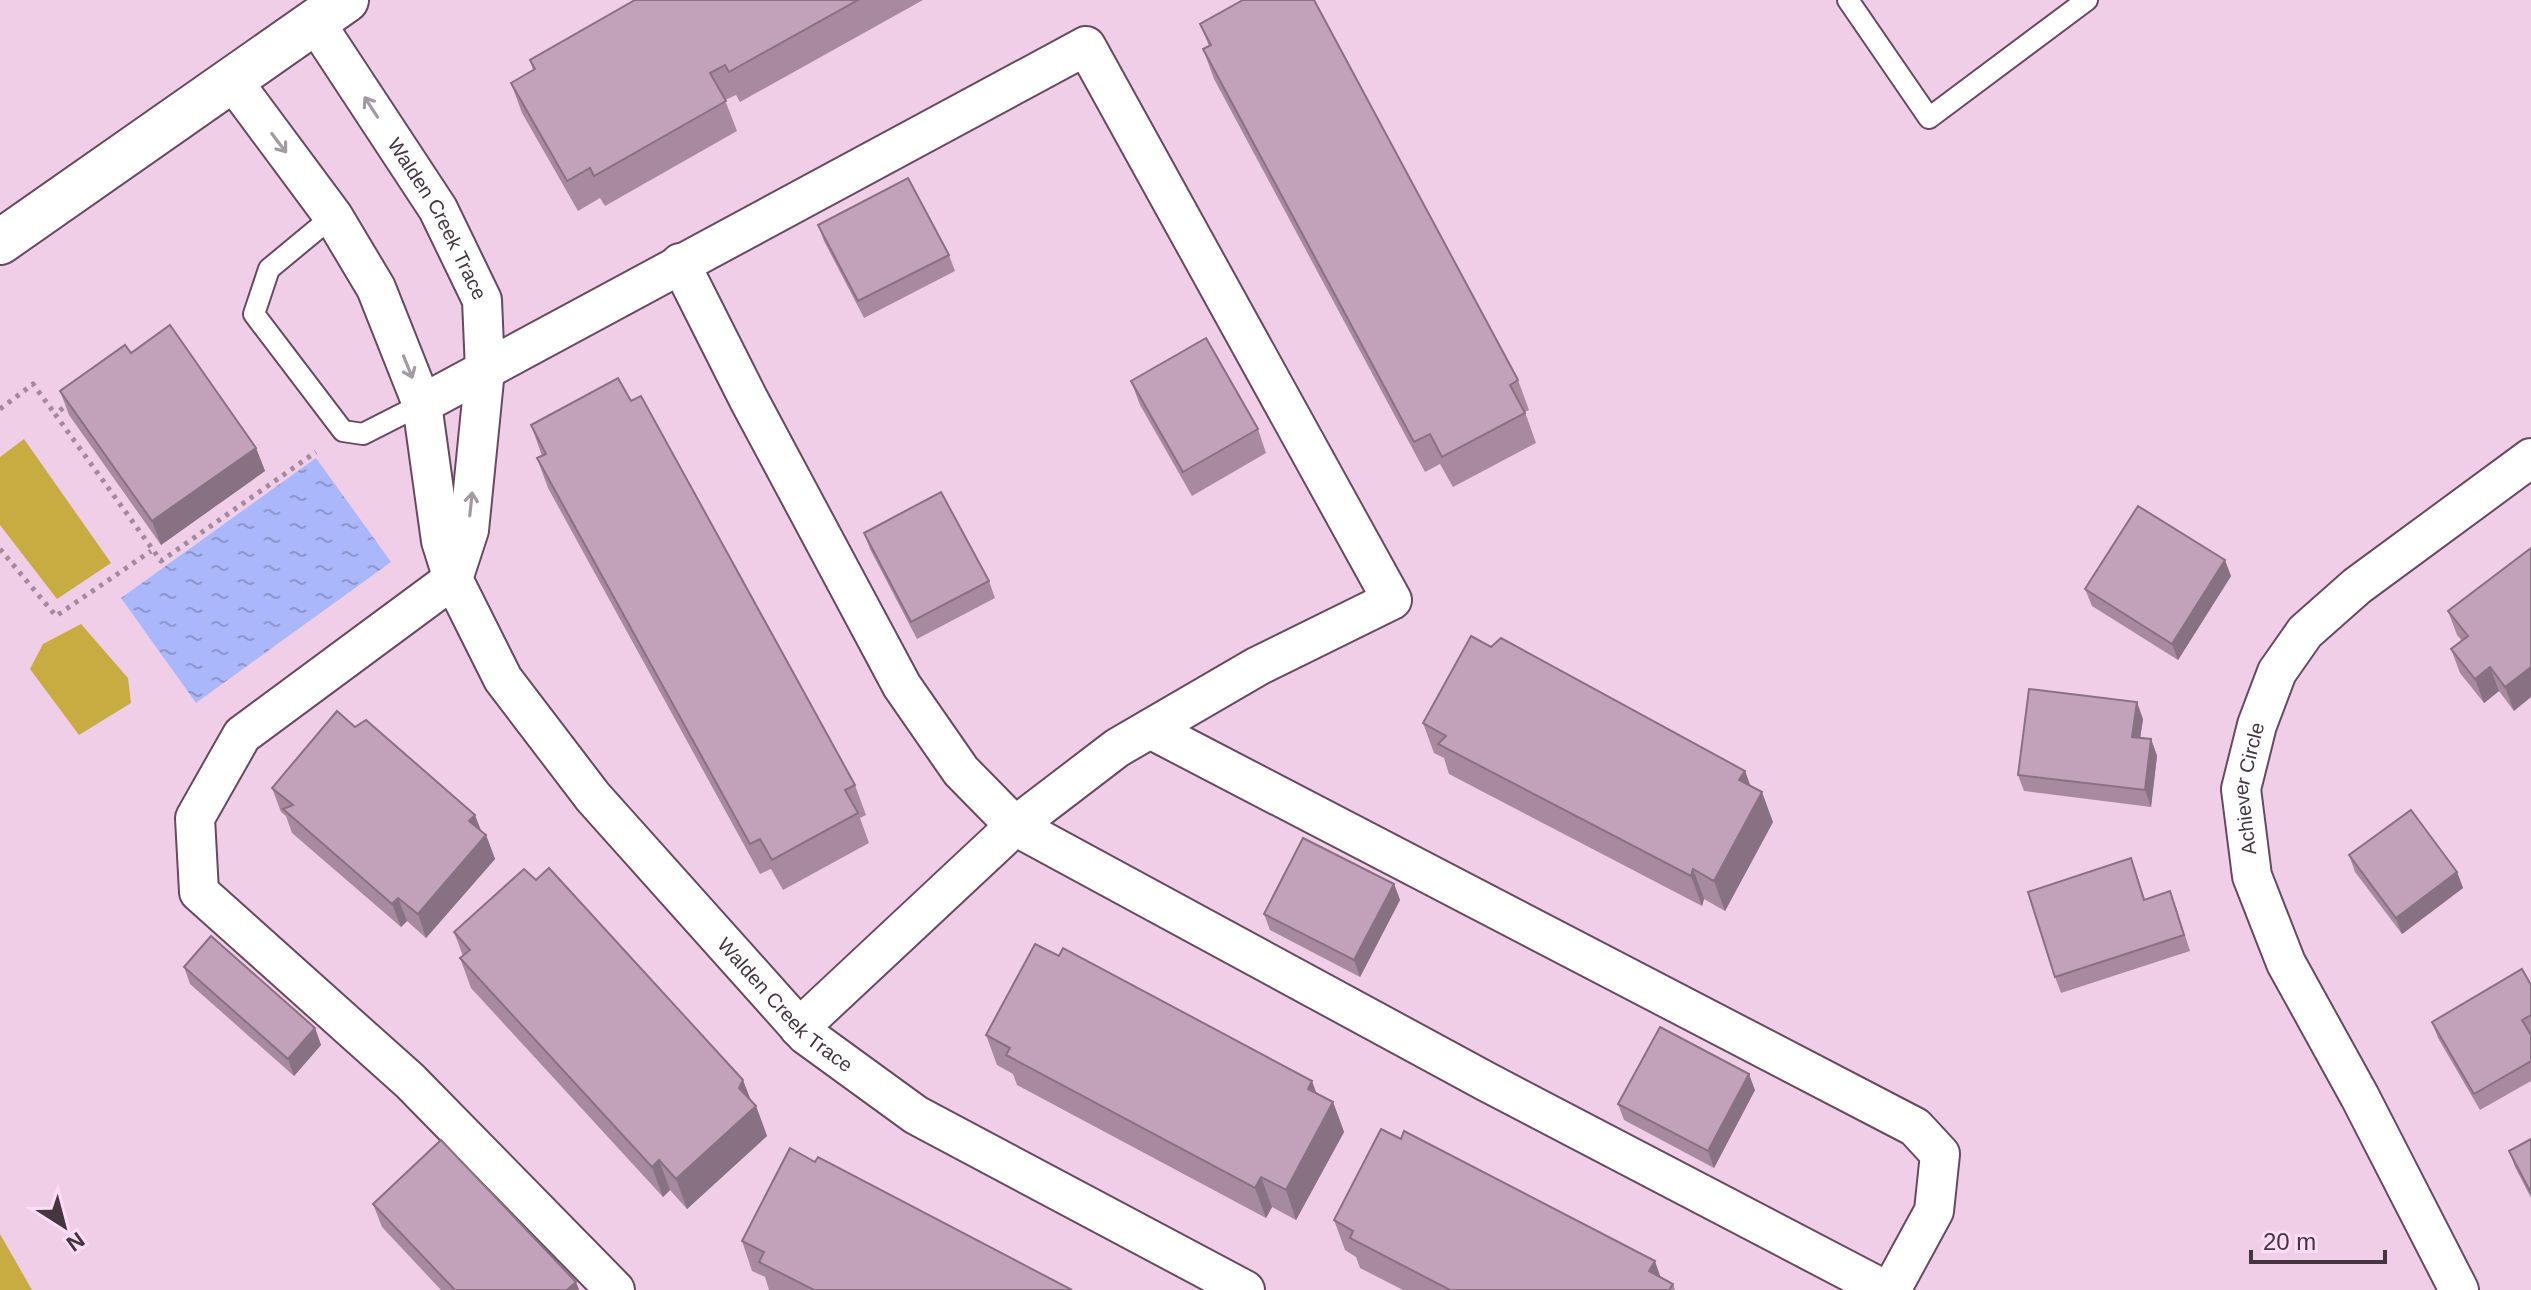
<svg xmlns="http://www.w3.org/2000/svg" width="2531" height="1290" viewBox="0 0 2531 1290" font-family="Helvetica,sans-serif">
<style>
.park{fill:#c7ac42}
.water{fill:url(#water-ripples)}
.lines{fill:none;stroke-linecap:round;stroke-linejoin:round}
.lane-casing{stroke:#674a60;stroke-width:24}
.street-casing{stroke:#674a60;stroke-width:42}
.secondary-casing{stroke:#674a60;stroke-width:48}
.path{stroke:#a3899c;stroke-width:5;stroke-dasharray:4 6;stroke-linecap:butt}
.lane{stroke:#fff;stroke-width:20}
.street{stroke:#fff;stroke-width:38}
.secondary{stroke:#fff;stroke-width:44}
.wall{fill:#a78aa0}
.shaded-wall{fill:#887182}
.building{fill:#c2a1ba;stroke:#887182;stroke-width:2}
.oneway{stroke:#a29aa0}
.labels{text-anchor:middle;stroke-width:6;stroke-linejoin:round;paint-order:stroke}
.street-label{font-size:20px;fill:#443641;stroke:#fedbf6}
</style>
<defs>
<pattern id="water-ripples" width="26" height="14" patternUnits="userSpaceOnUse" patternTransform="scale(2)"><rect width="26" height="14" fill="#aab8fb"/><path d="M2 4q2-2 4 0t4 0M15 11q2-2 4 0t4 0" fill="none" stroke="#8c96cd"/></pattern>
</defs>
<rect width="100%" height="100%" fill="#f1cee8"/>
<g class="park">
<path d="M24,439L111,563L57,599L0,525V457Z"/>
<path d="M81,624L128,678L131,703L79,735L30,669L43,644Z"/>
<path d="M0,1234L32,1290H0Z"/>
</g>
<path class="water" d="M316,458L391,562L196,703L121,598Z"/>
<g class="lines">
<g class="lane-casing">
<g id="lane">
<path d="M1848,0L1929,118L2087,0"/>
<path d="M333,216L269,269L254,314L343,431L363,434L422,404"/>
</g>
</g>
<g class="street-casing">
<g id="street">
<path id="s1" d="M315,22L438,209L482,300L485,370L469,530L453,579"/>
<path id="s2" d="M232,80L333,216L376,288L422,404L441,541L453,579L503,679L593,797L806,1035L916,1115L1245,1290"/>
<path d="M680,263L749,400L902,686L961,771L1015,826L1487,1082L1885,1290"/>
<path d="M422,404L1086,46L1392,600L1258,666L1117,748L1015,826L799,1028"/>
<path d="M453,579L242,735L195,818L199,892L410,1081L615,1290"/>
<path d="M1150,729L1915,1127L1940,1154L1934,1211L1891,1290"/>
<path id="s3" d="M2459,1290L2360,1097L2286,963L2252,876L2241,789L2257,725L2277,672L2305,632L2357,586L2531,458"/>
</g>
</g>
<g class="secondary-casing">
<path id="secondary" d="M0,242L346,0"/>
</g>
<g class="path">
<path d="M71,402L55,414L161,561L316,452"/>
<path d="M0,409L33,384L55,414"/>
<path d="M0,549L56,616L151,551"/>
</g>
<use href="#lane" class="lane"/>
<use href="#street" class="street"/>
<use href="#secondary" class="secondary"/>
</g>
<g class="wall">
<path d="M635,0H923L740,102L736,95L725,100L737,131L605,206L600,198L578,211L522,113L511,83L533,70L530,60Z"/>
<path d="M1200,24L1518,380L1529,410L1525,412L1536,443L1453,487L1440,464L1425,472L1214,79L1203,49L1209,46Z"/>
<path d="M818,225L949,255L955,271L864,318L824,241Z"/>
<path d="M131,353L256,448L265,471L161,545L69,415L60,391Z"/>
<path d="M1131,381L1258,429L1266,453L1192,496L1140,405Z"/>
<path d="M531,425L855,785L866,815L860,818L869,843L783,890L771,869L760,874L548,488L537,458L542,456Z"/>
<path d="M864,533L989,581L995,598L917,639L870,549Z"/>
<path d="M2531,548L2514,711L2499,691L2484,703L2460,673L2451,649L2462,641L2457,635L2448,611Z"/>
<path d="M2231,576L2178,660L2092,606L2085,589Z"/>
<path d="M1491,647L1745,771L1750,786L1773,822L1725,911L1704,899L1702,906L1449,774L1444,758L1434,753L1423,723Z"/>
<path d="M2143,719L2140,738L2151,739L2157,756L2151,807L2024,791L2018,775Z"/>
<path d="M272,788L482,832L486,835L495,859L426,938L407,921L401,927L292,833L286,816L281,812Z"/>
<path d="M2349,855L2457,872L2463,888L2402,934L2355,872Z"/>
<path d="M2131,858L2145,899L2176,907L2190,951L2061,993L2055,977Z"/>
<path d="M1394,884L1400,900L1360,977L1270,930L1264,914Z"/>
<path d="M454,932L751,1101L756,1106L767,1136L687,1209L670,1190L663,1197L471,988L460,958L463,956Z"/>
<path d="M184,967L315,1028L321,1045L294,1076L190,984Z"/>
<path d="M2531,985V1081L2480,1110L2438,1038L2432,1022Z"/>
<path d="M986,1035L1317,1094L1333,1102L1344,1132L1296,1220L1272,1207L1266,1218L1017,1085L1013,1074L997,1065Z"/>
<path d="M1755,1090L1714,1168L1624,1120L1618,1104Z"/>
<path d="M2531,1139V1198L2515,1167L2509,1151Z"/>
<path d="M815,1162L1072,1290H769L765,1277L752,1271L742,1241Z"/>
<path d="M373,1204L576,1282L579,1290H441L382,1227Z"/>
<path d="M1334,1220L1661,1277L1673,1284L1675,1290H1403L1360,1268L1356,1257L1345,1250Z"/>
</g>
<g class="shaded-wall">
<path d="M256,448L265,471L161,545L152,521Z"/>
<path d="M2225,560L2231,576L2178,660L2172,644Z"/>
<path d="M2490,667L2499,691L2484,703L2475,679Z"/>
<path d="M2531,667V697L2514,711L2505,687Z"/>
<path d="M2137,702L2143,719L2138,753L2132,737Z"/>
<path d="M2151,739L2157,756L2151,807L2145,790Z"/>
<path d="M1745,771L1756,801L1739,780Z"/>
<path d="M1762,792L1773,822L1725,911L1714,881Z"/>
<path d="M475,815L484,838L486,835L495,859L426,938L418,914L469,821Z"/>
<path d="M1693,869L1704,899L1702,906L1691,876Z"/>
<path d="M2457,872L2463,888L2402,934L2396,918Z"/>
<path d="M1394,884L1400,900L1360,977L1354,960Z"/>
<path d="M398,898L407,921L401,927L392,904Z"/>
<path d="M315,1028L321,1045L294,1076L288,1059Z"/>
<path d="M1749,1074L1755,1090L1714,1168L1708,1151Z"/>
<path d="M743,1080L754,1108L756,1106L767,1136L687,1209L676,1179Z"/>
<path d="M1312,1081L1323,1111L1308,1089Z"/>
<path d="M1333,1102L1344,1132L1296,1220L1286,1190Z"/>
<path d="M659,1160L670,1190L663,1197L652,1167Z"/>
<path d="M1261,1177L1272,1207L1266,1218L1255,1188Z"/>
<path d="M1655,1261L1665,1290L1649,1271Z"/>
<path d="M576,1282L579,1290H567Z"/>
</g>
<g class="building">
<path d="M635,0H858L729,72L725,65L710,73L726,101L594,176L590,168L567,181L511,83L535,69L530,60Z"/>
<path d="M1243,0H1314L1518,380L1510,385L1525,413L1442,457L1430,434L1414,442L1203,49L1211,45L1200,24Z"/>
<path d="M908,178L949,255L858,301L818,225Z"/>
<path d="M170,325L256,448L152,521L60,391L125,345L131,353Z"/>
<path d="M1206,338L1258,429L1183,472L1131,381Z"/>
<path d="M618,378L631,401L641,396L855,785L845,790L858,813L772,860L760,839L750,844L537,458L546,454L531,425Z"/>
<path d="M941,492L989,581L911,622L864,533Z"/>
<path d="M2138,506L2225,560L2172,644L2085,589Z"/>
<path d="M2531,548V667L2505,687L2490,667L2475,679L2451,649L2468,636L2448,611Z"/>
<path d="M1471,636L1491,647L1501,638L1745,771L1739,780L1762,792L1714,881L1693,869L1691,876L1438,744L1446,736L1423,723Z"/>
<path d="M2029,689L2137,702L2132,737L2151,739L2145,790L2018,775Z"/>
<path d="M337,711L355,727L366,720L475,815L469,821L486,835L418,914L398,898L392,904L283,809L293,805L272,788Z"/>
<path d="M2411,810L2457,872L2396,918L2349,855Z"/>
<path d="M1303,838L1394,884L1354,960L1264,914Z"/>
<path d="M2131,858L2144,900L2170,891L2184,935L2055,977L2028,892Z"/>
<path d="M549,868L743,1080L739,1088L756,1106L676,1179L659,1160L652,1167L460,958L470,950L454,932L524,869L536,880Z"/>
<path d="M211,936L315,1028L288,1059L184,967Z"/>
<path d="M1035,944L1059,956L1063,948L1312,1081L1308,1089L1333,1102L1286,1190L1261,1177L1255,1188L1006,1055L1010,1048L986,1035Z"/>
<path d="M2522,969L2531,985V1015L2522,1020L2531,1035V1061L2474,1094L2432,1022Z"/>
<path d="M1660,1027L1749,1074L1708,1151L1618,1104Z"/>
<path d="M1381,1129L1401,1139L1404,1131L1655,1261L1649,1271L1673,1284L1669,1290H1450L1350,1238L1353,1231L1334,1220Z"/>
<path d="M2531,1139V1193L2509,1151Z"/>
<path d="M441,1140L576,1282L567,1290H455L373,1204Z"/>
<path d="M790,1148L815,1162L818,1157L1072,1290H814L759,1262L764,1252L742,1241Z"/>
</g>
<defs><path id="oneway-shaft" d="M-6 0H5M1.5-3L5.5 0L1.5 3" fill="none" stroke-width="1.6" stroke-linecap="round" stroke-linejoin="round" transform="scale(2)"/></defs>
<g class="oneway">
<use href="#oneway-shaft" transform="translate(371 107) rotate(-123)"/>
<use href="#oneway-shaft" transform="translate(279 143) rotate(53)"/>
<use href="#oneway-shaft" transform="translate(408 367) rotate(68)"/>
<use href="#oneway-shaft" transform="translate(471 504) rotate(-84)"/>
</g>
<g class="labels">
<g class="street-label">
<text dy="7" stroke="none"><textPath href="#s1" startOffset="232">Walden Creek Trace</textPath></text>
<text dy="7" stroke="none"><textPath href="#s3" startOffset="552">Achiever Circle</textPath></text>
<text dy="7" stroke="none"><textPath href="#s2" startOffset="1100">Walden Creek Trace</textPath></text>
</g>
</g>
<g transform="translate(64 1226) rotate(144)" stroke="#fedbf6" stroke-width="6" paint-order="stroke">
<path d="M0-6L14 30L0 20L-14 30Z" fill="#443641"/>
<text y="-12" font-size="22" font-weight="bold" text-anchor="middle" fill="#443641">N</text>
</g>
<path d="M2251 1250v12h134v-12" fill="none" stroke="#443641" stroke-width="4"/>
<text x="2263" y="1250" font-size="24" fill="#443641" stroke="#fedbf6" stroke-width="6" paint-order="stroke">20 m</text>
</svg>
